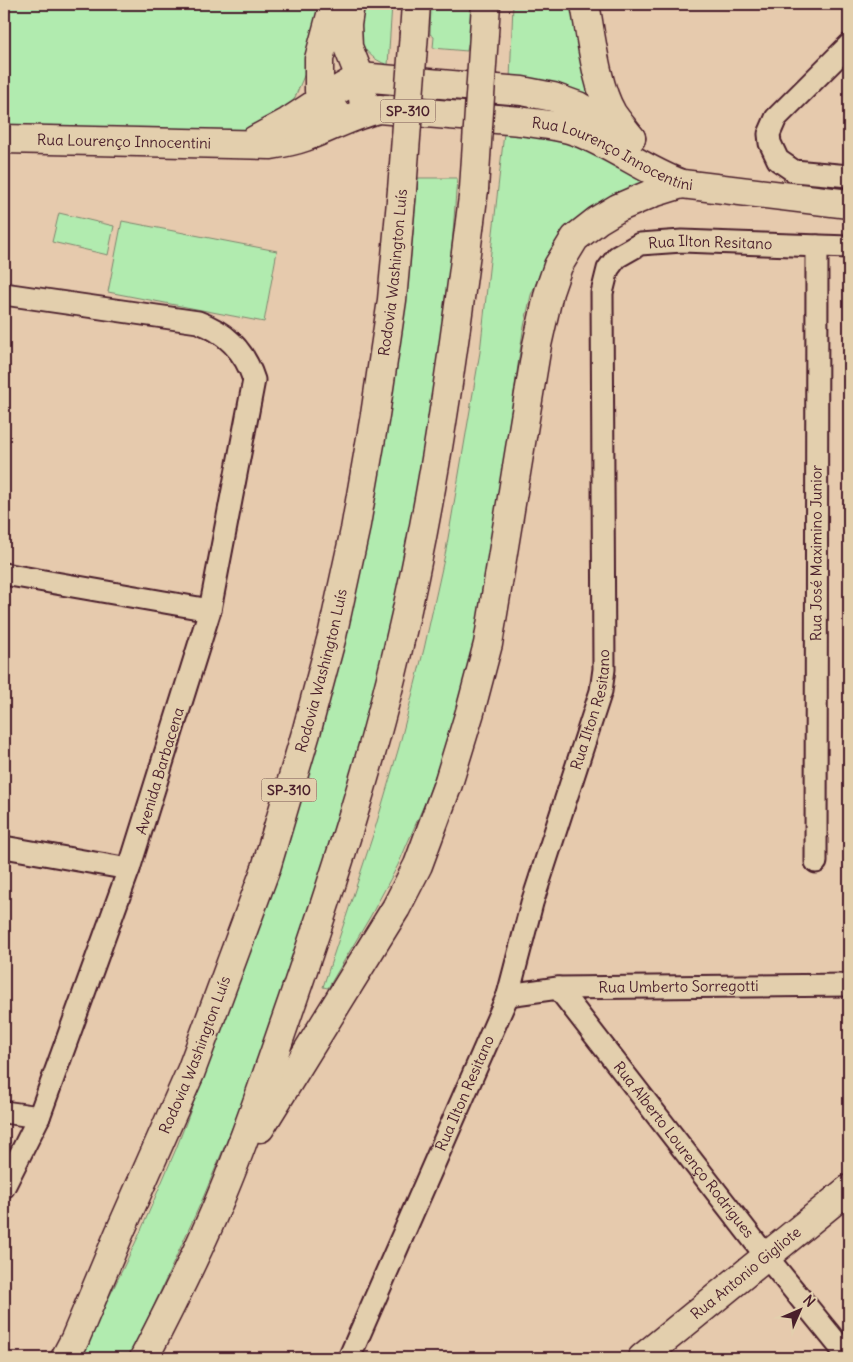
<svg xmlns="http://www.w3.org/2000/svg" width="853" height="1362" viewBox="0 0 853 1362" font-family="Delius,sans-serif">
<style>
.green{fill:#b1ebaf;stroke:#7e856d}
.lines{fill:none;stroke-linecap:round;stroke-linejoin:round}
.street-casing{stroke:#4a1f2b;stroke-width:25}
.secondary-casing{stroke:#4a1f2b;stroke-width:31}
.highway-casing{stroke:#4a1f2b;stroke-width:31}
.street{stroke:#e3cfad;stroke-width:21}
.secondary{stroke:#e3cfad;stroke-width:28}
.highway{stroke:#e3cfad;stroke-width:28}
.highway-bridge-casing{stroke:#4a1f2b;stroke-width:31;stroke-linecap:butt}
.highway-bridge{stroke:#e3cfad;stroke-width:28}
.labels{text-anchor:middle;stroke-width:4;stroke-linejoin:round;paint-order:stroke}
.shield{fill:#e3cfad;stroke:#785452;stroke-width:1}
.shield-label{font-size:14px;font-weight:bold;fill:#4a1f2b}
.street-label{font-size:15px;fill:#4a1f2b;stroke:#e3cfad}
</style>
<rect width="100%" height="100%" fill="#e6caad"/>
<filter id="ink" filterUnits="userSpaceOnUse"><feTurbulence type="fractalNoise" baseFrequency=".02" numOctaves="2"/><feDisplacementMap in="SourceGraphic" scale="10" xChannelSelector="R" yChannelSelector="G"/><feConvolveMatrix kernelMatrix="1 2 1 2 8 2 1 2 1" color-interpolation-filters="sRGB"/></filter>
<g filter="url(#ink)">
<g class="green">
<path d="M4,4H323L306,71L293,102L248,141L4,127Z"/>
<path d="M358,4H392L388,65C373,60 360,48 357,32C356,23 358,12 358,4Z"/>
<path d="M431,4H476L473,44H468L467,51L433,48L434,37L430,34Z"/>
<path d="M513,4H572L593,107L510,80Z"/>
<path d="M504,133L562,139L592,150L652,184L545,262L531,295L523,331L481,617L450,735L427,798L398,865L370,917L328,988L323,987L374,832L399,747L424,649L446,550L480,352Z"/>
<path d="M418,178H457L450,273L441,351L400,591L339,822L257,1068L203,1198L151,1312L128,1358H80L139,1235L176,1149L248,959L293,822L390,402L408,285Z"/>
<path d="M59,213L114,226L108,255L52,242Z"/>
<path d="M122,221L277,251L264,322L108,292Z"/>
</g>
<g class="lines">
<g class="street-casing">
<g id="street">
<path d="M849,45L776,118L769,134L770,143L778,160L794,171L849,176"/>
<path d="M4,294L198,322C226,332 245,352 254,380L210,610L129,869L39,1117L4,1187"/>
<path d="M4,574L210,610"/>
<path d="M4,847L129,869"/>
<path id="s1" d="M816,862L817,246"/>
<path id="s2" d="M558,988L766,1256L849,1358"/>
<path id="s3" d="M508,995L558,988L849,985"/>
<path d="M4,1112L39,1117"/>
<path id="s4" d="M349,1358L508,995L532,903L601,691L604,669L602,293L608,269L617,257L640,244L682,241L849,247"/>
</g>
</g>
<g class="secondary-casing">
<g id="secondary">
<path id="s5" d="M4,139L271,145C283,143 294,141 305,137C330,128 352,115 379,109L520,121C539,124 560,125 578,132C614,146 646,171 682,184L849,204"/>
<path d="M255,140L288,122L326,97L360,77L522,91L553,97L578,106L631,138"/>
<path id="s6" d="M642,1358L849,1189"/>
</g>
</g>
<g class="highway-casing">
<g id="highway">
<path d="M334,4L319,59V91L326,97L340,121"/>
<path d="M350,4L347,25L348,47L360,77L365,112"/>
<path d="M585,4C591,35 596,86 612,113C618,122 625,130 631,138"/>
<path d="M414,33L416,4"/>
<path d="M484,34L486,4"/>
<path d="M260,1128L396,908L418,865L448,784L470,712L488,644L537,345L549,292L558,266L575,238L598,220L618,208L653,193L682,184"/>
<path id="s7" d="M65,1358L75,1339L119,1234L191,1071L266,868L306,733L332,636L355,530L375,415L392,300L402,190"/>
<path d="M144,1358C172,1304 200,1249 223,1192C249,1130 270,1065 292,1002C332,885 370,769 398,649C434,498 455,343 474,189"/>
</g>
</g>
<use href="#street" class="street"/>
<use href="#secondary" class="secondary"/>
<use href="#highway" class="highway"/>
<g class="highway-bridge-casing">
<g id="highway-bridge">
<path d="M474,189L484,34"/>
<path d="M402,190L414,33"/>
</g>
</g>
<use href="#highway-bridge" class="highway-bridge"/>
</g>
</g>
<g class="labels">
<g class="shield">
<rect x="380.5" y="99.5" width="55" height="23" rx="4"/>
<rect x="261.5" y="778.5" width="55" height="23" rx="4"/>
</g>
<g class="shield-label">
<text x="408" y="116">SP-310</text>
<text x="289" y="795">SP-310</text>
</g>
<g class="street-label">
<text dy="5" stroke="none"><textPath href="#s5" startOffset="120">Rua Lourenço Innocentini</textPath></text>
<text dy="5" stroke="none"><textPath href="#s5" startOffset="622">Rua Lourenço Innocentini</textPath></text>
<text dy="5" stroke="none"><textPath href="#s4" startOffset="1249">Rua Ilton Resitano</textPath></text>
<text dy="5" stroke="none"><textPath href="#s7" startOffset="1140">Rodovia Washington Luís</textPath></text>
<text dy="5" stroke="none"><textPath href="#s1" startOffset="309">Rua José Maximino Junior</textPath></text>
<text dy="5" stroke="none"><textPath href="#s7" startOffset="735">Rodovia Washington Luís</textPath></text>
<text dy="5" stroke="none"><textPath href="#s4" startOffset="694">Rua Ilton Resitano</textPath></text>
<text transform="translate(160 771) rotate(-73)" y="5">Avenida Barbacena</text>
<text dy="5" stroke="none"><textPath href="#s3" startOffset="171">Rua Umberto Sorregotti</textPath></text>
<text dy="5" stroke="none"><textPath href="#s7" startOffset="330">Rodovia Washington Luís</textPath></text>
<text dy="5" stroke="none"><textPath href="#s4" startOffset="289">Rua Ilton Resitano</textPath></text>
<text dy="5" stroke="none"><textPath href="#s2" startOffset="205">Rua Alberto Lourenço Rodrigues</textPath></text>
<text dy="5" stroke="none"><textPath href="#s6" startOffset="134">Rua Antonio Gigliote</textPath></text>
</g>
</g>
<rect width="853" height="1362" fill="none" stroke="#e3cfad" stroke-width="20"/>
<rect x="10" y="10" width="833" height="1342" fill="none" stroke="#4a1f2b" stroke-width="2" filter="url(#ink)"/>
<g transform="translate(800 1310) rotate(45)" stroke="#e3cfad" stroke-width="4" paint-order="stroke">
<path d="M0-4L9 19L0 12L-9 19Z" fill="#4a1f2b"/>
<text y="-8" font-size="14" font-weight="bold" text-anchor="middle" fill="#4a1f2b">N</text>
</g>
</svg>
